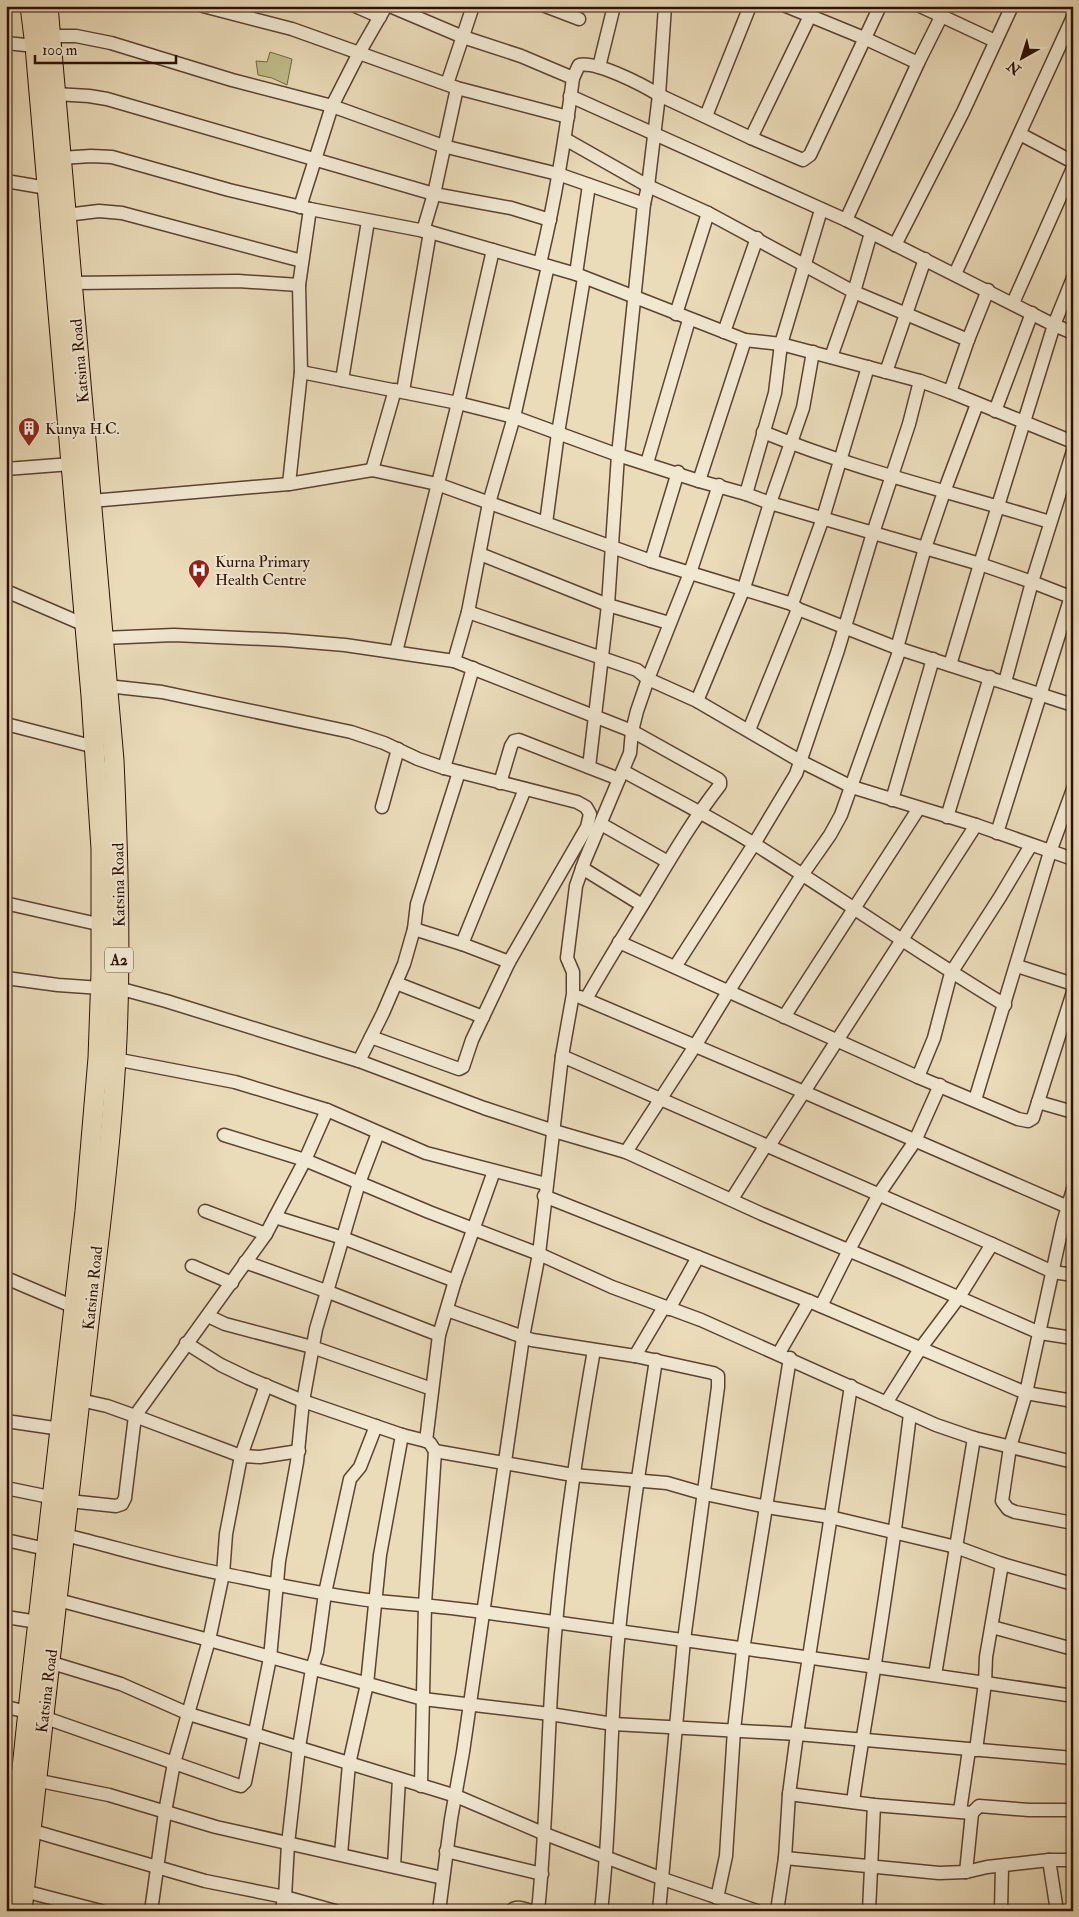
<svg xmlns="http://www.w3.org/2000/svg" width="1079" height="1917" viewBox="0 0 1079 1917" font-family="'IM FELL Double Pica',serif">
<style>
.green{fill:#bfbe8a;stroke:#766647}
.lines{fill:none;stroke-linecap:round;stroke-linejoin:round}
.minor-casing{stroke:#5c4231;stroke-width:15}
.highway-casing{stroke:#2d0f04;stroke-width:21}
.minor{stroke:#f1e8d2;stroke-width:12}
.highway{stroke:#eadbb9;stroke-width:19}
.labels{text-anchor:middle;stroke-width:4;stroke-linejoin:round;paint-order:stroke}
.shield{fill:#f1e8d2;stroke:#685042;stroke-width:1}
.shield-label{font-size:15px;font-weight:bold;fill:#2d0f04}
.street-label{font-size:16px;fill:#2d0f04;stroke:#f1e8d2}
.poi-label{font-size:16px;fill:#2d0f04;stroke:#f1e8d2;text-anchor:start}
</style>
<rect width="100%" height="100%" fill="#eadbb9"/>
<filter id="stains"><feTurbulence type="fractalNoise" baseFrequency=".004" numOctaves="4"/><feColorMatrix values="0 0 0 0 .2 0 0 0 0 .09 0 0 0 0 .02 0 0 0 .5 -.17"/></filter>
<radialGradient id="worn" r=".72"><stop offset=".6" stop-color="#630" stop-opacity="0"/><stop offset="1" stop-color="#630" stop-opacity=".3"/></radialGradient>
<path class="green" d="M270,52L292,59L287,85L272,78L258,75L256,61L267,62Z"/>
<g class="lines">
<g class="minor-casing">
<g id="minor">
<path d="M203,6L292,29L457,88L568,117"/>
<path d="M355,6L380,17"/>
<path d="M390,6L463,37L521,56L573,78C565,140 555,202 540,263"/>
<path d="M545,6L579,19"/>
<path d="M786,6L864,38L918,63"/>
<path d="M920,6L995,41"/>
<path d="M50,36H76L111,43L232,80L332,106L443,146L558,174L644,204"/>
<path d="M6,43L35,46"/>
<path d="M599,67L614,6"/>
<path d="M573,78L579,65C597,61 643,85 659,95L751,138L803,160L810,155L880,6"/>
<path d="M447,84L473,6"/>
<path d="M55,94L89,96L107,99L434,194L511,208L550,220"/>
<path d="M570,96L846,220L1054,325L1073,333"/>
<path d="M706,116L750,6"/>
<path d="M1020,134L1073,162"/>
<path d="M751,138L810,16"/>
<path d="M565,139L648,186L708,213L854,292L968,340"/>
<path d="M61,158L91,156L112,157L229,190L310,209L430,232L576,274L745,340L781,344L920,381L950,392L1073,442"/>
<path d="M6,181L47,188"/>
<path d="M300,207L332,106L359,53L386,6"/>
<path d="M66,215L99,211L122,213L302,261"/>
<path d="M846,220L918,63L941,17"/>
<path d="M423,231L434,194L457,88"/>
<path d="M895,245L963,112L1012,6"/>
<path d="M576,274L589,185"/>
<path d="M955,274L1073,17"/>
<path d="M72,283L238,281L299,285"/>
<path d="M1013,303L1073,168"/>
<path d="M676,314L708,213"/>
<path d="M724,332L757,238"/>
<path d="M831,357L854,292L871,233"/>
<path d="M301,372L458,403L514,417L618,455L699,481L746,494L770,503L980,564L1032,582L1073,598"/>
<path d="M886,372L925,259"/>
<path d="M342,380L368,221"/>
<path d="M403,391L430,232"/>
<path d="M950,392L968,340L988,290"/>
<path d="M995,411L1032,313"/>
<path d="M763,432C856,470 955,493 1050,522"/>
<path d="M647,463L689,320"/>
<path d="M6,469L71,464"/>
<path d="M372,470L395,390"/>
<path d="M699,481L745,340"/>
<path d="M289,484L301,372L299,285L310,209"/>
<path d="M746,494L775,393L781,344L821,210"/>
<path d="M91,501L289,484L372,470L437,484L651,561L792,604L798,609L897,648L1073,705"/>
<path d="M546,523L558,433L584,278"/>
<path d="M480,554L608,605L669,623"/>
<path d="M651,561L678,472"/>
<path d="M6,591L85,625"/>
<path d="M792,604L823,518L868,367"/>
<path d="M468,612L637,670L648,679L697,701L800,761L852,787L976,825L1073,859"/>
<path d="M103,638L174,635L285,640L345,645L454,661L632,731L718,779L720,781V785C691,822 668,863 643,904C624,935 604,967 586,999"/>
<path d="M897,648L925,548L944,492L977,404"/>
<path d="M396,652L458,403L493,250"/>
<path d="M454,661L468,612L489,503L514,417L548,266"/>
<path d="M950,665L980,564L1054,325L1073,278"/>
<path d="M1005,682L1032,582L1073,451"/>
<path d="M107,686L162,692L351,732L384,743L418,759L444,768L577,802L586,807L590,814L587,827L509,962L472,1040L463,1067L459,1069L371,1037"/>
<path d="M697,701L744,588L770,503L803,408L813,352"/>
<path d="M6,724L95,747"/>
<path d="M749,730L798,609"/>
<path d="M589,767L608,605L618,455L644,204L648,186L659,95L665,6"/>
<path d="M444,768L473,668"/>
<path d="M623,771C667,795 713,818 756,845C839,897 920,954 1005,1005"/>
<path d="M500,783L511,746L514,741L519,740L619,779"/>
<path d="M892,800L933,659"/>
<path d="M382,807L398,749"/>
<path d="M947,817L990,677"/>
<path d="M601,824L668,862"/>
<path d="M997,833L1073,590"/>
<path d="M582,868L642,905"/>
<path d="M9,904L102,925"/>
<path d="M414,929L462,944L509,962"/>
<path d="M619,942L918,1077L1018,1119L1028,1121L1033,1118L1038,1102L1073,992"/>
<path d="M462,944L525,789"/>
<path d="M1017,966L1073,984"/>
<path d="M675,967L754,844L796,774L838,650L873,533L909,424L920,381"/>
<path d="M6,978L58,985L101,988"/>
<path d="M396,983L483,1017"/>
<path d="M118,988L166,1001L359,1061L484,1108L554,1131L626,1152L762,1214L898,1271L1040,1333L1073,1338"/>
<path d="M580,997L804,1092L1068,1207L1073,1208"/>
<path d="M784,1017L919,808"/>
<path d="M562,1056L992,1244L1053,1272L1073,1275"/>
<path d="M115,1059L235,1082L327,1110L426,1153L546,1184"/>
<path d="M359,1061L383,1013L404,964L414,929L417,904L459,772"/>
<path d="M918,1077L934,1038L951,973L1000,897L1031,845"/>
<path d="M975,1100L1050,852L1073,789"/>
<path d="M1038,1102L1073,1112"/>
<path d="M224,1135L305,1160L429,1212L539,1254L612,1287L701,1320L936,1425L974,1438L1073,1462"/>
<path d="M769,1146L976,825"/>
<path d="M626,1152L695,1046L728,992L802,875L830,835L841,815L900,649"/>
<path d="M1073,1189L1063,1223L1026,1393L1010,1447L1002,1501L1008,1509L1015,1512L1073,1523"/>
<path d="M544,1196L809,1301L1026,1393L1073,1401"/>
<path d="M732,1199L766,1145"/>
<path d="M205,1211L266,1234"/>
<path d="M275,1217L343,1238L455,1281"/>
<path d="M245,1262L326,1291L439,1335"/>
<path d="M192,1266L232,1283"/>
<path d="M6,1278L74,1307"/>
<path d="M821,1306L849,1250L879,1194L915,1141L940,1085"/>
<path d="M669,1309L698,1257"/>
<path d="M447,1310L532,1340L635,1356L713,1373L718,1376V1387L684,1640L659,1911"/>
<path d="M208,1316L225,1324L312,1347L432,1389"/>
<path d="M186,1343L221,1365L248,1378L303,1401L402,1435L426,1441L430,1443L435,1451L425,1604L421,1786"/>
<path d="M779,1353L809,1301"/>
<path d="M635,1356L664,1307"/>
<path d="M80,1400L107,1406L135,1416L241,1456L260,1457L299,1451"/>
<path d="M886,1403L920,1349L959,1297L992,1244"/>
<path d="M6,1421L61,1429"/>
<path d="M426,1441L439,1335L455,1281L494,1171"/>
<path d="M435,1451L573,1475L667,1483L705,1494L767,1507L830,1517L956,1547L1002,1564L1073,1584"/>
<path d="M6,1488L69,1501L116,1506L122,1504L125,1498L135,1416L266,1234L305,1160L327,1110"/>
<path d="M65,1535C118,1548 171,1564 224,1574C274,1584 325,1595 376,1601C412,1604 448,1607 483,1612C680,1640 876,1666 1073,1696"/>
<path d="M6,1540L46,1549"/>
<path d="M58,1600L209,1640L423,1699L550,1714L613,1724L797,1734L1073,1758"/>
<path d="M6,1617L38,1622"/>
<path d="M992,1627L1073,1649"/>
<path d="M49,1662L121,1684L189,1714L456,1796L545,1834L663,1879L757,1911"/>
<path d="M935,1675L974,1438"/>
<path d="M6,1707L28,1712"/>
<path d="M43,1717L237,1785L241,1786L245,1782L270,1658L279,1561L297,1462L303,1401L316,1329L359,1183L378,1133"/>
<path d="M976,1750L985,1683L986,1657L1002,1564"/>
<path d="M35,1780L109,1795L216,1827L443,1878"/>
<path d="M789,1794L874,1805L972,1813"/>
<path d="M853,1802C859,1756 868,1709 875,1663C888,1580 900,1497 910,1414"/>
<path d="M960,1811L969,1750"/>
<path d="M30,1830L205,1881L285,1897L335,1911"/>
<path d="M446,1851L542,1874"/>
<path d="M341,1854L349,1764L367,1684L380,1555L402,1435"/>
<path d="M785,1858L939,1873L966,1872L987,1867L1049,1860H1073"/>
<path d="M1049,1860L1057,1911"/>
<path d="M394,1866L399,1779"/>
<path d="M966,1872L972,1813L979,1806L1029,1810H1073"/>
<path d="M24,1891L101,1911"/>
<path d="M717,1898L726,1856L734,1730L743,1650L790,1358"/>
<path d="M151,1911L165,1812L174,1763L209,1640L223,1574L226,1534L241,1456L266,1385"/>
<path d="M281,1911L285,1897L288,1844L299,1747L312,1669L317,1652L325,1593L350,1479L360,1467L376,1426"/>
<path d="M439,1911L451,1819L463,1752L523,1337L539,1254L562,1056L573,994V972L567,958L576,886L585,860L630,753L632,731L637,711L648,679L690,573L719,485"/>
<path d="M511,1911C516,1905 524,1909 531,1911"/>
<path d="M538,1911C548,1815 547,1719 556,1624C564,1532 578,1441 594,1350"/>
<path d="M601,1911C612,1818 609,1724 619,1631C628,1540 642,1450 656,1360"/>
<path d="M777,1911L785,1858L789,1794L797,1734L851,1386"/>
<path d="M869,1911L874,1805"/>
<path d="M1001,1911L1002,1866"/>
</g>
</g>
<g class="highway-casing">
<g id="highway">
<path d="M7,1911L32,1673L85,1211L98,1058L101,973V849L91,696L35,46L30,6"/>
<path d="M22,1911C42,1726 64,1542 85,1357C97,1251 112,1145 117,1039C121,946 118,853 114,760L48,6"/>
</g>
</g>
<use href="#minor" class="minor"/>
<use href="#highway" class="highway"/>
</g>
<defs>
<g id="building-pin" transform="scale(1.125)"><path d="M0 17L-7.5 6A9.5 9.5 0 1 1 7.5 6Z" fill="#8f2418" stroke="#f1e8d2"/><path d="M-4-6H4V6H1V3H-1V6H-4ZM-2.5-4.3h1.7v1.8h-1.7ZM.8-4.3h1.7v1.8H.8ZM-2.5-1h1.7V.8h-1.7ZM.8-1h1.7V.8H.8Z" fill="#fff"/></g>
<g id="hospital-pin" transform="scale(1.125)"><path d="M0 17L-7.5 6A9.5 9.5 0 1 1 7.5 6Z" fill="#8f2418" stroke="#f1e8d2"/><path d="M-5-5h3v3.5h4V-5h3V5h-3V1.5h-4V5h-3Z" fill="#fff"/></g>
</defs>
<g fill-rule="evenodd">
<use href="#building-pin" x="29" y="428"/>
<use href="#hospital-pin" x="199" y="570"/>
</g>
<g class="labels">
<rect class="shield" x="105" y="947.5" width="28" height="25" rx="4"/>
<g class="shield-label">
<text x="119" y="965">A2</text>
</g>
<g class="street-label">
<text transform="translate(79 361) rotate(-95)" y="6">Katsina Road</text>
<text transform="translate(118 885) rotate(-91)" y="6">Katsina Road</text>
<text transform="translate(92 1288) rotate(-84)" y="6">Katsina Road</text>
<text transform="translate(46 1691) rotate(-83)" y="6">Katsina Road</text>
</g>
<g class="poi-label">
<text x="45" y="434">Kunya H.C.</text>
<text x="215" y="567">Kurna Primary<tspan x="215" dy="18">Health Centre</tspan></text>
</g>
</g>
<rect width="1079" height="1917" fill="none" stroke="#eadbb9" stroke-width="25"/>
<rect x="8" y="8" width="1064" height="1902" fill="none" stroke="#2d0f04" stroke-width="2.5"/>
<rect x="12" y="12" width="1054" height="1892" fill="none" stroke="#2d0f04"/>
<g transform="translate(1022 58) rotate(219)" stroke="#f1e8d2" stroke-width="4" paint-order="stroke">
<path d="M0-4L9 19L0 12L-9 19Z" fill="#2d0f04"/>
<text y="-8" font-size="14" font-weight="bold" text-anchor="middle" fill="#2d0f04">N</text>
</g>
<path d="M35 55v8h141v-8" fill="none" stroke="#2d0f04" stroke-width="2.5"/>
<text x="42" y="55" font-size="15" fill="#2d0f04" stroke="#f1e8d2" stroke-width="4" paint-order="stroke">100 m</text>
<rect width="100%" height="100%" filter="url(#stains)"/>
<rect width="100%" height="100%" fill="url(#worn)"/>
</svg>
